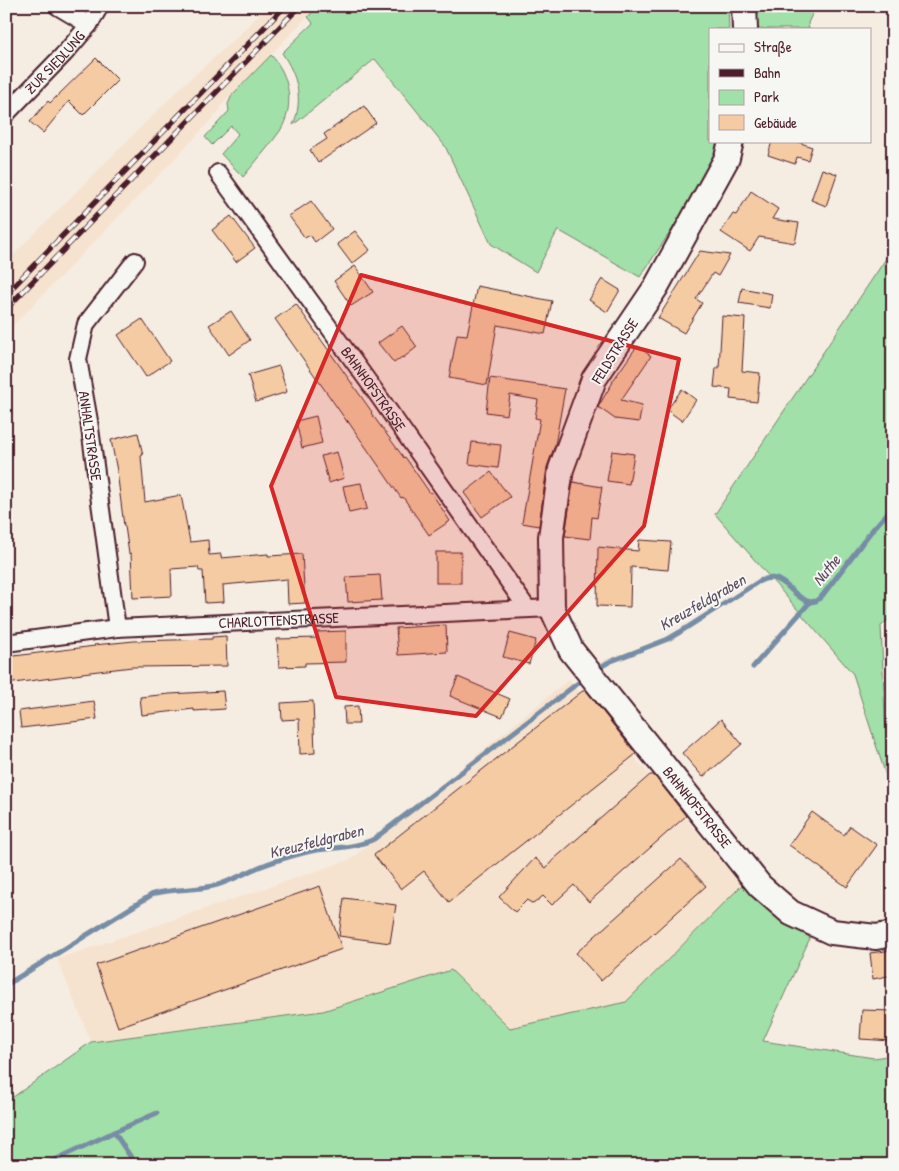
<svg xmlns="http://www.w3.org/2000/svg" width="899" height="1171" viewBox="0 0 899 1171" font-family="'Patrick Hand',sans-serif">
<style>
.built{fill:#f6e3cf}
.green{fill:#a1e0a8;stroke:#76806a}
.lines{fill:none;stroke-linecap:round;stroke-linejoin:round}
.stream{stroke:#778da5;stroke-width:5}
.building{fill:#f5cba4;stroke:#4a1f2b}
.street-casing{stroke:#4a1f2b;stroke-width:20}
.secondary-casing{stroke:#4a1f2b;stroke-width:28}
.street{stroke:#f6f6f2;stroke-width:16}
.secondary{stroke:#f6f6f2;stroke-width:24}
.rail-casing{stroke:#4a1f2b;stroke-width:5.5}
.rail{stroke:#f6f6f2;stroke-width:4;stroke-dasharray:11;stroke-linecap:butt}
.marked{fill:#d62828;fill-opacity:0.2;stroke:#d62828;stroke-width:4;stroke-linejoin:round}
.labels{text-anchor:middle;stroke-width:4;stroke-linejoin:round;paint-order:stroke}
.street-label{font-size:15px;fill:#4a1f2b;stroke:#f6f6f2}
.water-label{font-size:16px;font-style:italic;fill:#5d4d5e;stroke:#f6f6f2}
</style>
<rect width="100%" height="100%" fill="#f6ede2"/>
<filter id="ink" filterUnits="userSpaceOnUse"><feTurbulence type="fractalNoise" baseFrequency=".02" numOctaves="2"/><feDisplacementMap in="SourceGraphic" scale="10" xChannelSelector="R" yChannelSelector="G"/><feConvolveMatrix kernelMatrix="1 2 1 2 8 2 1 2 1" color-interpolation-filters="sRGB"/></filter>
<g filter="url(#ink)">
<g class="built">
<path d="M267,6H318L220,107L221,109L193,140L6,333V262L181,87L237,37Z"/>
<path d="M569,679L742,885L626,1002L510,1028L451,970L323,1011L91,1042L57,959L351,859Z"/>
</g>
<g class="green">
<path d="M318,6H728L729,29H710V141H717L708,176L640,277L558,230L536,272L491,244L445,146L375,59L293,125C304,99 297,75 282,53L313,23L308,17Z"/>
<path d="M753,6H816L808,23L809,29H755Z"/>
<path d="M271,55C290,75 295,107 280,131C269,147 255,162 243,177L221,154L238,134L231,126L212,145L205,137L229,111L228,104L232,95Z"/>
<path d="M887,257L893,260V616L881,626L888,782L853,674L715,514Z"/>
<path d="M742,885L810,938L763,1041L874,1058L893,1055V1165H6V1102L91,1042L323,1011L451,970L510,1028L626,1002Z"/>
</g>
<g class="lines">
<g class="stream">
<path d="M602,666L609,662L668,639L680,632L758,582C784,568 789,597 810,602"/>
<path d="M753,667L810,602L816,601L822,596L873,529L893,507"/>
<path d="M6,985L153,894C174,888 196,891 217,885C231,881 245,873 259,867C274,861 291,856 307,852C328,847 354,849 374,839L578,683"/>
<path d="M114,1132L157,1113"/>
<path d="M44,1165L114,1132L136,1165"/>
</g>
</g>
<g class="building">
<path d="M96,58L118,80L83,115L69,101L43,133L30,122L48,101L50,103Z"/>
<path d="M364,106L376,123L318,163L310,150L327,139L324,134Z"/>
<path d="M772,141H795L812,147L808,160L797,157L795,164L768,155Z"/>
<path d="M822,169L837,174L826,206L811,200Z"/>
<path d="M751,191L778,209L772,219L799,223L795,243L759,237L750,251L721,232L733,214L736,215Z"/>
<path d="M311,201L332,229L315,242L310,235L305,238L289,216Z"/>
<path d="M231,216L255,248L236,262L212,230Z"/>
<path d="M355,231L370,250L352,264L337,244Z"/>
<path d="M700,251L730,255L718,276L713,273L696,299L702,303L684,333L658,318Z"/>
<path d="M355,266L373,292L351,306L334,281Z"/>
<path d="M602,279L620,290L607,312L589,300Z"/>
<path d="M477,286L552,301L545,334L497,325L487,385L449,378L457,334L467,335Z"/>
<path d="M742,288L772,294L770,308L739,303Z"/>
<path d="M296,304L372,412L371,413L404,458L405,457L430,493L431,492L450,521L429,535L403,497L401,498L347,420L348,423L275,319Z"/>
<path d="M231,311L250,340L229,355L209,325Z"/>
<path d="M722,316L745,318L742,371L760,373L757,402L730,399L731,389L714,387L716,368H719Z"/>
<path d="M142,319L170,361L146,377L118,335Z"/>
<path d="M402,326L417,347L403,358L402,357L394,363L378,343Z"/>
<path d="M637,346L651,356L621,400L642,405L639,422L615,419L598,407L613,382H612Z"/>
<path d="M279,366L287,392L256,402L248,375Z"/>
<path d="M490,378L565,389L555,445L547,467L539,526L522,523L540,419L535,418L538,400L510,395L507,415L486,412Z"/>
<path d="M682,389L696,400L682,421L667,410Z"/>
<path d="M316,416L322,443L302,448L296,421Z"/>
<path d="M138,433L143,455L141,456L145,502L181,495L190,542L208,540L209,555L221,554V558L268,554V556L302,554L305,603L288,604L287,579L223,585L224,602L205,603L203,571H199L198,567L171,569L172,596L133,598L131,553L129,554L125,526H124L117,471L111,440Z"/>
<path d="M472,442L501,445L498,468L469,464Z"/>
<path d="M612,451L634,454L629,484L607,481Z"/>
<path d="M337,452L344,478L329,483L321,456Z"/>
<path d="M491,472L510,497L482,517L464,493Z"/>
<path d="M573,482L602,487L597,518L592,517L590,539L565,536Z"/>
<path d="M361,483L367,509L349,513L343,486Z"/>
<path d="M639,540L671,542L668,570L631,567L630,607L597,606L598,547L638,551Z"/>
<rect x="436" y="552" width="25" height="31"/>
<path d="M380,575L382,600L348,602L346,577Z"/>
<path d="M446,625L447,652L398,655L396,628Z"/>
<path d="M346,631V662L305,663V666L279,667L277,639L318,638L317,632Z"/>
<path d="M510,633L536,640L529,664L503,657Z"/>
<path d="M226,636L227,666L132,667L82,673V674L6,684V657L95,646L94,645L134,641L212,639V637Z"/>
<path d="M458,677L510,699L502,717L450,696Z"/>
<path d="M585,689L636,754L449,902L424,871L401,889L374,855Z"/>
<path d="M223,691L225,709L194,711V709L142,715L140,697L170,694Z"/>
<path d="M94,701L97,719L21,728L19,711Z"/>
<path d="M313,701L315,753L300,754L299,719L282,720L281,703Z"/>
<path d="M358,706L359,724H345L344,707Z"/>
<path d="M721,719L742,744L703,777L682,753Z"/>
<path d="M650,775H654L686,816L589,902L574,885L552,905L543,896L533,904L527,900L515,912L499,897L535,858L546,868L553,860Z"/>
<path d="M812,812L844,835L850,826L877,845L847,887L789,845Z"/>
<path d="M681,859L706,886L601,981L576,953Z"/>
<path d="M320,886L342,949L118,1027L96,965Z"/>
<path d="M344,898L396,905L390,943L339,936Z"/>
<path d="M893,950V975L873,979L870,953Z"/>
<path d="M862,1010L893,1011V1041L860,1039Z"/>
</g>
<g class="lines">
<g class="street-casing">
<g id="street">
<path d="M57,6L89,25"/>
<path id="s1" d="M6,114L65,53L89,25L100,6"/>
<path id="s2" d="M218,173L375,391L527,608"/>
<path d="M117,628L89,421L78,359L86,324L135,261"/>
<path id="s3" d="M6,643L117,628L552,608"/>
</g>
</g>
<g class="secondary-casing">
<g id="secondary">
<path d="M744,6L745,29"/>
<path id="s4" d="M731,141L727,158L656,287L594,379L561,469L551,537L552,608L571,650L760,886L791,913L832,932L876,937L893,934"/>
</g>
</g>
<use href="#street" class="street"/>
<use href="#secondary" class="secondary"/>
<g class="rail-casing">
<g id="rail">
<path d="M6,294L285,6"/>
<path d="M6,309L300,6"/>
</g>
</g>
<use href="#rail" class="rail"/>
</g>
</g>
<path class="marked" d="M361,275L679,359L644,526L476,716L336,697L271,486Z"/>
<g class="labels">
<g class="street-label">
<text dy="5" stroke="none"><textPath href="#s1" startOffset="71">ZUR SIEDLUNG</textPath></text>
<text transform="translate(615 351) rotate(-58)" y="5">FELDSTRASSE</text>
<text dy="5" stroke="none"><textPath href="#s2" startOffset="266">BAHNHOFSTRASSE</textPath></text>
<text transform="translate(90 436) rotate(82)" y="5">ANHALTSTRASSE</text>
<text dy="5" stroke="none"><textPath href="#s3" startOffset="274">CHARLOTTENSTRASSE</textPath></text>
<text dy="5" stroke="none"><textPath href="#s4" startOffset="759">BAHNHOFSTRASSE</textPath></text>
</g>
<g class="water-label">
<text transform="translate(826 570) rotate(-51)" y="6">Nuthe</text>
<text transform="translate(702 602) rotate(-30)" y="6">Kreuzfeldgraben</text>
<text transform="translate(316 841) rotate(-14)" y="6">Kreuzfeldgraben</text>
</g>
</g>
<rect width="899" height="1171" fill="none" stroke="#f6f6f2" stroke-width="25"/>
<rect x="12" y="12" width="874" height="1146" fill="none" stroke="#4a1f2b" stroke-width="2" filter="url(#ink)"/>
<rect x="709" y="28" width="162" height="115" fill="#f6f6f2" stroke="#b1a0a2"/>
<rect x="719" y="44" width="25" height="8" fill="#f6f6f2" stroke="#b1a0a2"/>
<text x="754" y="52" font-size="15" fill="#4a1f2b">Straße</text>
<rect x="719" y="69" width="25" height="8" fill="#4a1f2b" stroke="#b1a0a2"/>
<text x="754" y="78" font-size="15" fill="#4a1f2b">Bahn</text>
<rect x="719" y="90" width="25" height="15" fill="#a1e0a8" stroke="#b1a0a2"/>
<text x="754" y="102" font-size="15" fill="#4a1f2b">Park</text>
<rect x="719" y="115" width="25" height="15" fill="#f5cba4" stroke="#b1a0a2"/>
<text x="754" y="128" font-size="15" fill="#4a1f2b">Gebäude</text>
</svg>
